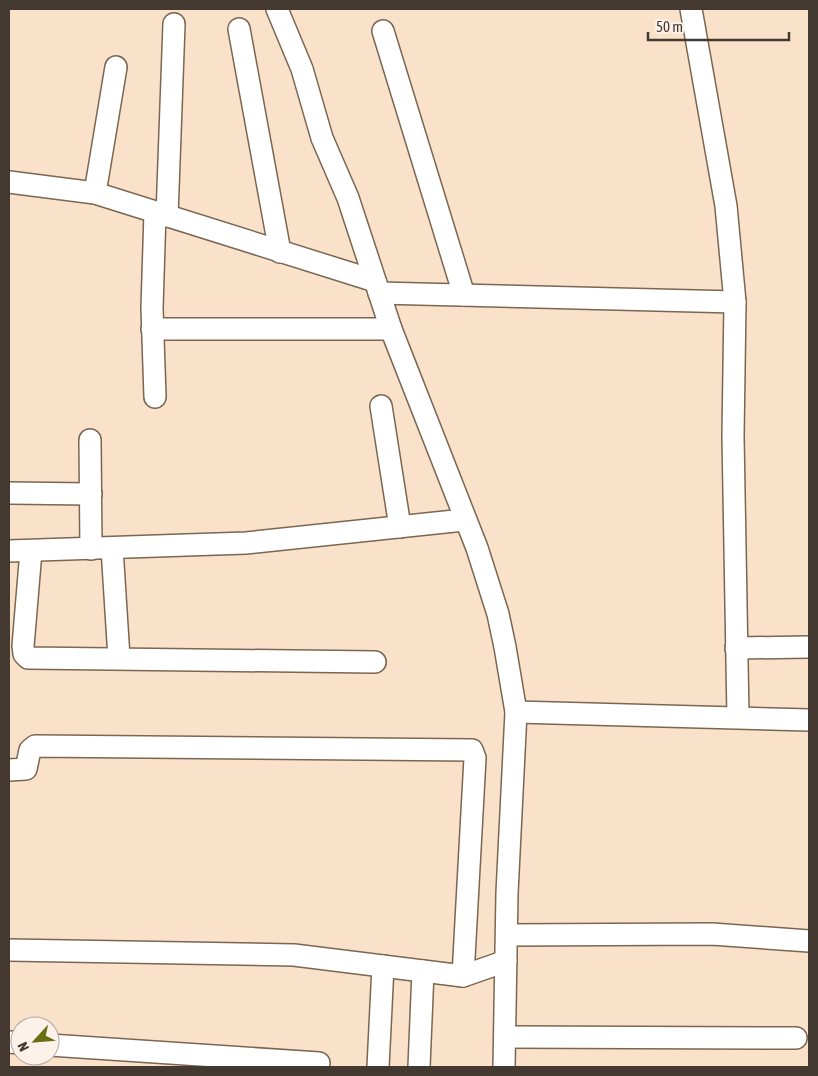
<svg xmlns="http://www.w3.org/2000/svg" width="818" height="1076" viewBox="0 0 818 1076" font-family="'Asap Condensed',sans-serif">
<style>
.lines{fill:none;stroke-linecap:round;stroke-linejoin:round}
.minor-casing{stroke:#7a6651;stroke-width:24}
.minor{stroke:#fff;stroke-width:21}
</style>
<rect width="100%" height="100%" fill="#fae2ca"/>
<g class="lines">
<g class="minor-casing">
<g id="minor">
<path d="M277,9L302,69L322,138L348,198L391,329L477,548L498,614L505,647L516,712L507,893L504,1067"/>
<path d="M691,9L726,206L735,302L733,436L738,717"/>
<path d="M239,29L280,252"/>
<path d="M383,31L464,295"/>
<path d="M9,182L95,193L375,281"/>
<path d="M95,193L116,67"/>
<path d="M155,213L152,308L155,397"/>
<path d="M167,216L174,24"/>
<path d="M379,293L735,302"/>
<path d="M152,329H391"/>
<path d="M381,406L400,527"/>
<path d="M90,440L91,549"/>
<path d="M9,493L91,494"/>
<path d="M112,548L119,658"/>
<path d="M9,551L246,543L464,520"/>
<path d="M31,551L23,646L24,654L28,658L375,662"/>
<path d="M736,648L809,647"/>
<path d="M516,712L809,720"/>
<path d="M9,770L26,769L30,750L35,746L472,750L475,758L463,976"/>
<path d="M507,935L712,934L809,941"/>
<path d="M9,950L294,955L463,976L506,961"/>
<path d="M506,1037L796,1038"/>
<path d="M9,1042L20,1043"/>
<path d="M50,1045L319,1063"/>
<path d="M378,1067L383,966"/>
<path d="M419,1067L423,971"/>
</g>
</g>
<use href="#minor" class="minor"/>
</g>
<rect width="818" height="1076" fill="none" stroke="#433930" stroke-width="20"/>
<g transform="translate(35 1041) rotate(244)"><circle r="24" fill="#fcf2e9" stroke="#b2a89f"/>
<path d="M0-4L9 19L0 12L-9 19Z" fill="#696f15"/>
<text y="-8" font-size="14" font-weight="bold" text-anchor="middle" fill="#433930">N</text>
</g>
<path d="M648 32v8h141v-8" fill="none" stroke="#433930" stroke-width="2.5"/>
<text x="656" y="32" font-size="15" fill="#433930" stroke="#fcf2e9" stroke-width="4" paint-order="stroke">50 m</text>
</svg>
